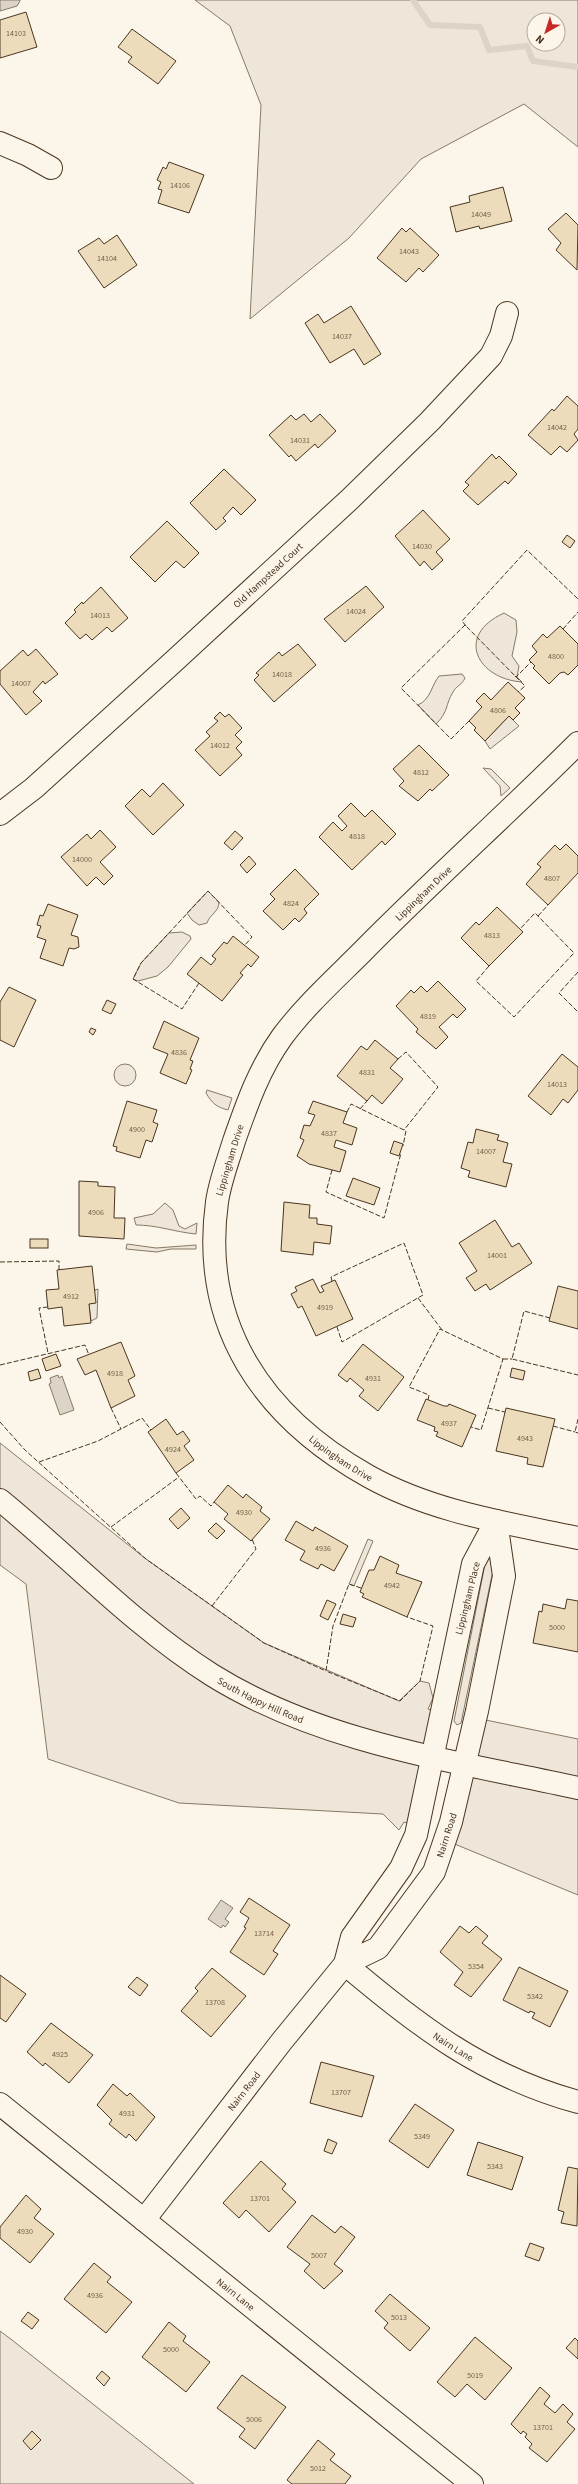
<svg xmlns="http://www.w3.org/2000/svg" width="578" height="2484" viewBox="0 0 578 2484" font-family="'Source Sans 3',sans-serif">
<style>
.green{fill:#ede6d9;stroke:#887966;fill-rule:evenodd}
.water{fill:#dcd4c6;stroke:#887966}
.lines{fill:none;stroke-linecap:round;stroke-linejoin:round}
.stream{stroke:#dcd4c6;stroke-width:6}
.building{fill:#ecdcbc;stroke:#4a3520}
.minor-casing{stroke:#4a3520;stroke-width:24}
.minor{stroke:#fbf6e9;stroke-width:22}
.fence{stroke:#4a3520;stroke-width:1;stroke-dasharray:5 2;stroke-linecap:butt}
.labels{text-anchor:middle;stroke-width:3;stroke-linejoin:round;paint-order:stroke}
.number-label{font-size:8px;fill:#725f47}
.street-label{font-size:10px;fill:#4a3520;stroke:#fbf6e9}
</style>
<rect width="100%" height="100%" fill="#fbf6e9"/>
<g class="green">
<path d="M195,0H578V147L524,104L421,159L349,238L250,319L261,105L230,26ZM534,20H558V44H534Z"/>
<path d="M504,613L516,620L517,632L512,656L519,666L517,677L522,682C478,679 454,636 504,613Z"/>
<path d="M462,674L465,678C462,685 456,686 453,692C445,705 449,711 436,724L418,705C431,699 431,686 439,676Z"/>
<path d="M509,716L519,726L490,749L485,741Z"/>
<path d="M483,768L491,769L510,788L501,796L500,786Z"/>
<path d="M208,891L219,902C219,912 210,914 207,923L199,925L192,920L187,913Z"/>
<path d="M182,932L190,936L191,939L168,967L157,976L138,981L133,979L141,963L169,933Z"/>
<circle cx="125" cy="1075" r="11"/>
<path d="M207,1090L232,1098L228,1110C216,1107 212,1103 206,1093Z"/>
<path d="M165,1203L173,1210L179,1226L185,1229L197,1223L196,1234C175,1232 157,1225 136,1225L134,1218L153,1214Z"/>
<path d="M127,1244L156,1248L196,1245V1249H171L157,1252L126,1249Z"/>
<path d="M98,1289L97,1318L91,1321L89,1304L95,1290Z"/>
<path d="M0,1443L146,1559L264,1643L399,1701L420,1681L429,1683L433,1698L428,1709L441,1713L418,1827L404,1822L399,1830L383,1814L179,1803L48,1759L26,1584L0,1565Z"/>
<path d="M368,1539L373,1541L354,1586L349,1584Z"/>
<path d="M490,1556L495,1561L461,1723L457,1725L454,1721L486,1559Z"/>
<path d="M476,1718L578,1739V1895L445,1840Z"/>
<path d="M0,2331L12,2340L194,2484H0Z"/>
</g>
<g class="water">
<path d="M0,0H20V1L17,6L0,11Z"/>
<path d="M58,1375L59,1378L62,1376L74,1410L60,1415L49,1384L51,1383L50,1378Z"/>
<path d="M221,1900L233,1908L225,1919L229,1922L225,1927L223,1925L221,1928L208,1919Z"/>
</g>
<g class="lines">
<path class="stream" d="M413,0L430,25L480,27L489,50L527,46L533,61L578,67"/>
</g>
<g class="building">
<path d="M26,12L37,47L0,58V20Z"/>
<path d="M132,29L176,61L158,84L128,62L132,57L118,47Z"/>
<path d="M169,162L204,175L189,213L158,203L162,190L158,189L161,182L157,180L163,167L166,169Z"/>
<path d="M503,187L512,221L480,229L479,226L456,232L450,207L470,202L469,196Z"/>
<path d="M566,213L578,225L577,270L556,250L561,243L548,229Z"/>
<path d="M402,228L406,232L410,228L439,255L423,272L419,268L406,282L377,258Z"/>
<path d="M117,235L137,265L104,288L78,251L99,238L104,244Z"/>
<path d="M351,306L381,354L364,365L354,349L330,363L305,323L318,314L324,323Z"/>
<path d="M567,396L578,406V429L574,434L578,440L567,452L560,446L551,455L528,435L552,409L554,411Z"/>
<path d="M304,414L311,422L320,414L336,431L318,448L315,444L296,461L291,455L289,457L269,435L291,415L296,420Z"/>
<path d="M492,454L496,459L499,456L517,474L508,484L505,481L478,505L463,491L469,485L465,482Z"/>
<path d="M224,469L256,500L241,515L233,507L223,518L226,521L216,530L190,503Z"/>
<path d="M423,510L450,539L436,552L443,560L432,570L424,561L420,566L395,536Z"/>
<path d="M167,521L199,553L184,568L176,561L155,582L130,557Z"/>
<path d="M567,535L575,541L570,548L562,542Z"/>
<path d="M366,586L384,607L345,642L324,619Z"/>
<path d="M101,587L128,618L112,632L107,627L92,640L86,634L80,639L65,623L76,612L74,610L82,602L83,604Z"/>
<path d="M560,626L578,644V665L568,675L564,672L560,673L549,684L533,668L535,666L529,660L537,652L532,646L543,634L547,638Z"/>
<path d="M298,644L316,665L274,702L254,680L259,675L256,673L279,652L282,656Z"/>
<path d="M36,649L58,674L45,684L43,681L33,692L42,701L26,715L0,684V671L23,650L28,656Z"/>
<path d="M508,682L525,698L515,708L520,713L513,720L509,716L485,741L474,730L476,728L469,721L482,707L476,701L484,693L491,700Z"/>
<path d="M220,712L225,717L229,714L242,728L235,735L242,742L236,748L242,755L220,776L195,750L210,736L206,732L218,721L214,718Z"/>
<path d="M419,745L449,775L432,791L430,789L418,801L399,786L404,781L393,769Z"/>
<path d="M163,783L184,805L153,835L125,806L142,789L150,797Z"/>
<path d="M351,803L365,817L372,810L396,834L385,845L382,841L352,870L319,837L333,822L342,831L347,826L338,816Z"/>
<path d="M100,830L116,847L100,862L113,876L104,885L96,877L87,886L61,857L87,834L91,839Z"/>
<path d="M235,831L243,838L232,850L224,843Z"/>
<path d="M566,844L578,856V873L548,905L526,884L541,867L537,864L555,845L560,850Z"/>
<path d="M249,856L256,864L247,873L240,865Z"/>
<path d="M295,869L319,894L304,909L307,913L299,922L295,918L283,930L263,911L275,899L270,894Z"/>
<path d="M48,904L78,915L71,935L78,937L79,947L74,949L69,948L63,966L40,958L46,940L37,937L41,926L37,925L40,915L43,916Z"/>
<path d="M497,907L523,932L489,966L461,938L476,922L479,925Z"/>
<path d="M233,936L259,957L251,967L248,964L240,973L243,975L222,1001L187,974L201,957L211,965L216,959L212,956L224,942L227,944Z"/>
<path d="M438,981L466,1009L457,1018L453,1014L439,1027L448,1037L436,1049L416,1032L418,1029L396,1006L411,990L414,993L421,986L427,992Z"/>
<path d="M9,987L36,1000L14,1047L0,1040V1002Z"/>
<path d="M107,1000L116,1004L111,1014L102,1010Z"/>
<path d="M164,1021L199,1038L190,1060L193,1061L190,1069L192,1070L186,1084L160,1073L168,1054L153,1048Z"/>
<path d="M91,1028L96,1030L93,1035L89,1032Z"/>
<path d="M375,1040L398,1059L390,1068L403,1079L382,1104L372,1095L367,1101L337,1076L361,1046L367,1050Z"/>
<path d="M562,1054L578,1067V1090L568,1103L563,1099L551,1115L528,1096Z"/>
<path d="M127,1101L157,1110L153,1122L158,1124L152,1142L146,1140L140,1158L116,1151L117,1147L113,1146Z"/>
<path d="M313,1101L347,1112L343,1123L357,1128L352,1145L336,1140L334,1147L346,1151L340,1172L309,1164L297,1156L304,1140L300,1138L304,1125L310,1126L315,1115L308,1113Z"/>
<path d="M476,1129L499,1135L497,1140L508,1143L503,1162L512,1164L506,1187L468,1177L470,1171L461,1168L468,1142L473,1143Z"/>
<path d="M394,1141L403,1144L399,1156L390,1153Z"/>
<path d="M353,1178L380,1188L374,1205L346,1196Z"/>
<path d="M79,1181L98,1182V1186L115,1187L114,1218H125L124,1239L79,1236Z"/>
<path d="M284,1202L310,1205L309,1218H317V1224L332,1226L330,1244L314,1242L313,1255L281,1251Z"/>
<path d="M495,1220L512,1247L519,1243L532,1263L490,1290L486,1284L475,1291L466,1278L477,1271L459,1243Z"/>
<rect x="30" y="1239" width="18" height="9"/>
<path d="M92,1266L96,1303L89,1304L91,1323L64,1326L62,1307L48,1309L46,1290L59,1289L57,1270Z"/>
<path d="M313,1279L320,1293L324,1291L321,1286L335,1280L353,1319L316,1336L302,1306L298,1308L291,1294L297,1291L295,1287Z"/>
<path d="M558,1286L578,1291V1329L549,1321Z"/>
<path d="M121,1342L135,1376L128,1380L135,1396L111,1408L96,1370L85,1375L77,1359Z"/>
<path d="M363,1344L404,1377L378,1411L359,1396L364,1390L350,1378L347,1382L338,1375Z"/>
<path d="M56,1354L61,1366L46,1371L42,1359Z"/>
<path d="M512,1368L525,1371L523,1380L510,1377Z"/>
<path d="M38,1369L41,1378L30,1381L28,1372Z"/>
<path d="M426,1399L444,1406H448L449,1404L476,1415L462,1447L436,1436L438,1432L434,1431L435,1427L417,1420Z"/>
<path d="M506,1408L555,1419L543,1467L527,1464L528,1458L496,1451Z"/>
<path d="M166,1419L177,1435L183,1431L190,1441L184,1446L194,1460L176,1473L148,1432Z"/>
<path d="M228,1485L243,1498L246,1494L262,1507L260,1511L270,1519L251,1541L224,1519L228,1514L214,1502Z"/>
<path d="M181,1508L190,1518L178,1529L169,1519Z"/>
<path d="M296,1521L313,1531L315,1527L348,1546L334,1571L321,1564L318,1569L300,1560L305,1551L285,1540Z"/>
<path d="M216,1523L225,1531L217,1539L208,1531Z"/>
<path d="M380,1556L399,1565L396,1573L422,1582L407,1617L362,1597L364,1594L360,1592L369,1570H374Z"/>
<path d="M567,1599L578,1601V1652L533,1643L539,1611L542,1612L543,1604L565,1609Z"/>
<path d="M327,1600L336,1604L328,1620L320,1616Z"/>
<path d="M343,1614L356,1618L353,1627L340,1624Z"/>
<path d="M249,1898L290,1925L273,1951L278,1954L264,1975L230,1952L246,1928L244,1927L249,1918L240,1912Z"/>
<path d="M460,1926L469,1933L476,1926L488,1936L482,1943L502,1959L471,1997L454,1985L463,1972L440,1952Z"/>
<path d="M519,1967L568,1991L550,2027L532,2018L535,2013L530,2011L529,2013L503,2000Z"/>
<path d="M212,1968L246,1996L211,2037L181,2011L198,1991L195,1988Z"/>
<path d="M0,1975L26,1994L6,2022L0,2018Z"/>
<path d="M137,1977L148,1985L140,1996L128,1987Z"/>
<path d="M51,2023L93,2055L69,2083L45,2063L43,2066L27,2052Z"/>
<path d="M321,2062L374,2076L362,2117L310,2103Z"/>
<path d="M113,2084L127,2096L130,2093L155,2117L136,2141L129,2134L126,2138L109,2124L112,2120L97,2105Z"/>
<path d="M415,2104L454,2130L428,2168L389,2141Z"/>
<path d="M328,2139L337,2143L332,2154L324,2151Z"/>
<path d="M478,2142L523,2157L512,2190L467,2175Z"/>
<path d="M261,2161L286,2184L282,2189L296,2202L269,2232L246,2210L239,2218L223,2203Z"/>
<path d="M568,2167L578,2169L577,2226L561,2223L564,2212L558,2210Z"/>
<path d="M26,2195L41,2209L34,2218L54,2234L30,2263L0,2238V2227Z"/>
<path d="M312,2215L335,2233L341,2226L355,2237L334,2264L343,2271L324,2289L304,2271L310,2264L287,2247Z"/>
<path d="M530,2243L544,2248L539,2261L525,2256Z"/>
<path d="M94,2263L111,2277L107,2282L132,2302L106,2333L64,2299Z"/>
<path d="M390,2294L430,2328L410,2351L384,2328L388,2323L375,2311Z"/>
<path d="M28,2312L39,2320L32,2329L21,2321Z"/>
<path d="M169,2322L186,2336L183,2341L210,2362L186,2392L142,2357Z"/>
<path d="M475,2337L512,2368L485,2400L467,2384L455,2397L437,2382Z"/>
<path d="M575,2338L578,2341V2359L566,2348Z"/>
<path d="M102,2371L110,2378L104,2386L96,2378Z"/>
<path d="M242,2375L286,2407L255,2449L239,2437L245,2429L217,2408Z"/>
<path d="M540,2387L550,2396L544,2404L555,2413L563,2404L573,2414L567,2422L575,2429L547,2462L529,2448L532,2444L525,2437L527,2434L523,2431L521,2434L511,2424Z"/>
<path d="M32,2431L41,2440L31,2450L23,2441Z"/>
<path d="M318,2440L335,2454L330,2460L351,2476L345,2484H292L287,2480Z"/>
</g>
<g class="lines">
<g class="minor-casing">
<g id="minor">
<path d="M0,143L28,155L51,168"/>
<path id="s1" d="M578,743C507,814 432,881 362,952C335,979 305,1006 282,1037C259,1069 247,1104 234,1141C228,1161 220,1181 217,1202C200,1326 263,1417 368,1476C432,1512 507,1523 578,1538"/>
<path id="s2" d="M0,814L34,788L172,663L349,500L430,421L491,356L501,336L507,313"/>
<path id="s3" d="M0,1500C71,1558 134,1626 212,1675C321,1743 455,1761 578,1788"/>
<path d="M496,1521L504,1576L477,1711L451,1822L434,1872L378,1948L345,1964L352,1937L401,1868L416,1835L473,1564Z"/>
<path id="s4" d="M0,2104L472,2484"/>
<path id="s5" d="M144,2220L282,2041L345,1964C418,2026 483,2076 578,2102"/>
</g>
</g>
<use href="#minor" class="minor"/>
<g class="fence">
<path d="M466,626L462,621L527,550L578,599"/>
<path d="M563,629L578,612"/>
<path d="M515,676L516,677L531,662"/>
<path d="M469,721L451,739L401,688L465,625L525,686L518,692"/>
<path d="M538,916L548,905"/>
<path d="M489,966L476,981L514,1017L574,953L535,913L520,929"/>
<path d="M578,972L559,993L578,1012"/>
<path d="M199,983L182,1009L133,979L141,963L208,891L252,937L245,945"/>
<path d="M398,1059L406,1052L438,1087L404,1130"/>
<path d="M360,1109L367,1101"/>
<path d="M347,1112L351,1104L406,1131L403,1146"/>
<path d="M332,1170L326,1192L384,1218L401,1153"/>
<path d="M0,1262L59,1261V1270"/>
<path d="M332,1281L331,1277L404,1243L423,1295L342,1342L337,1327"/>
<path d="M418,1298L442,1330"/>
<path d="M48,1307L39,1308L48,1353"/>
<path d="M550,1318L524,1311L512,1359L578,1375"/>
<path d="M503,1359H512"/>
<path d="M0,1365L85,1345L89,1355"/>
<path d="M428,1400L429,1395L409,1387L440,1329L503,1359L481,1430L471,1427"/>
<path d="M111,1408L121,1429"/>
<path d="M488,1408L505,1412"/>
<path d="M578,1419L575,1432L578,1433"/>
<path d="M0,1422L25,1450L146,1559L264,1643L326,1671"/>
<path d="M553,1426L575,1432"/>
<path d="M39,1462L98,1441L142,1418L151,1430"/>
<path d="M176,1473L196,1499L200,1496L211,1506L214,1502"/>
<path d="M111,1527L179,1477"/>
<path d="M361,1588L349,1584L333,1626L326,1671L400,1701L420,1681L433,1626L407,1617"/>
<path d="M212,1606L256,1549L252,1539"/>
</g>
</g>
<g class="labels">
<g class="number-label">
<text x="16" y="36">14103</text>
<text x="180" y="188">14106</text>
<text x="481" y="217">14049</text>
<text x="409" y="254">14043</text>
<text x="107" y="261">14104</text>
<text x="342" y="339">14037</text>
<text x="557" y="430">14042</text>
<text x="300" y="443">14031</text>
<text x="422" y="549">14030</text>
<text x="356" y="614">14024</text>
<text x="100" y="618">14013</text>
<text x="556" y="659">4800</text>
<text x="282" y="677">14018</text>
<text x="21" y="686">14007</text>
<text x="498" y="713">4806</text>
<text x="220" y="748">14012</text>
<text x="421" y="775">4812</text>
<text x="357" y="839">4818</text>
<text x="82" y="862">14000</text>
<text x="552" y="881">4807</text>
<text x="291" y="906">4824</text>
<text x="492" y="938">4813</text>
<text x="428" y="1019">4819</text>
<text x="179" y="1055">4836</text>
<text x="367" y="1075">4831</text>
<text x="557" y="1087">14013</text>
<text x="137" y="1132">4900</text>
<text x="329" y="1136">4837</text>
<text x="486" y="1154">14007</text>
<text x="96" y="1215">4906</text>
<text x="497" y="1258">14001</text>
<text x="71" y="1299">4912</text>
<text x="325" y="1310">4919</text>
<text x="115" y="1376">4918</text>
<text x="373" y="1381">4931</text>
<text x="449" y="1426">4937</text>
<text x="525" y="1441">4943</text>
<text x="173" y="1452">4924</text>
<text x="244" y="1515">4930</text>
<text x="323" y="1551">4936</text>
<text x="392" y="1588">4942</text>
<text x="557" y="1630">5000</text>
<text x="264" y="1936">13714</text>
<text x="476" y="1969">5354</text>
<text x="535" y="1999">5342</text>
<text x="215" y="2005">13708</text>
<text x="60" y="2057">4925</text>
<text x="341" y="2095">13707</text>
<text x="127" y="2116">4931</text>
<text x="422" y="2139">5349</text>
<text x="495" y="2169">5343</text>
<text x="260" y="2201">13701</text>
<text x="25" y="2234">4930</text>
<text x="319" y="2258">5007</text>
<text x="95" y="2298">4936</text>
<text x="399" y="2320">5013</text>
<text x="171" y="2352">5000</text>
<text x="475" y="2378">5019</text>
<text x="254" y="2422">5006</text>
<text x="543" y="2430">13701</text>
<text x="318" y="2471">5012</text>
</g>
<g class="street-label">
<text dy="4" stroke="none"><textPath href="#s2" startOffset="359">Old Hampstead Court</textPath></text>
<text transform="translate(423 893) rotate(-44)" y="4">Lippingham Drive</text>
<text transform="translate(229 1160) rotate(-73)" y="4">Lippingham Drive</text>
<text dy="4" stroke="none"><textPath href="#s1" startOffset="898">Lippingham Drive</textPath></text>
<text transform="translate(467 1598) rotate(-76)" y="4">Lippingham Place</text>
<text dy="4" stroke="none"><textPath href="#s3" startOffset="330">South Happy Hill Road</textPath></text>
<text transform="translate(446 1835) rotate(-72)" y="4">Nairn Road</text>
<text dy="4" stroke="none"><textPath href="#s5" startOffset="462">Nairn Lane</textPath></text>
<text dy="4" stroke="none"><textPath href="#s5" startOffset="163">Nairn Road</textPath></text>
<text dy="4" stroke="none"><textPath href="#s4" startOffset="303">Nairn Lane</textPath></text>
</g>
</g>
<g transform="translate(546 32) rotate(219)"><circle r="19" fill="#fbf6e9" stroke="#b4a999"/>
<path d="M0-3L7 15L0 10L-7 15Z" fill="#c62828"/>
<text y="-6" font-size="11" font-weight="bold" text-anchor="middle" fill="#4a3520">N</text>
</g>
</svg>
